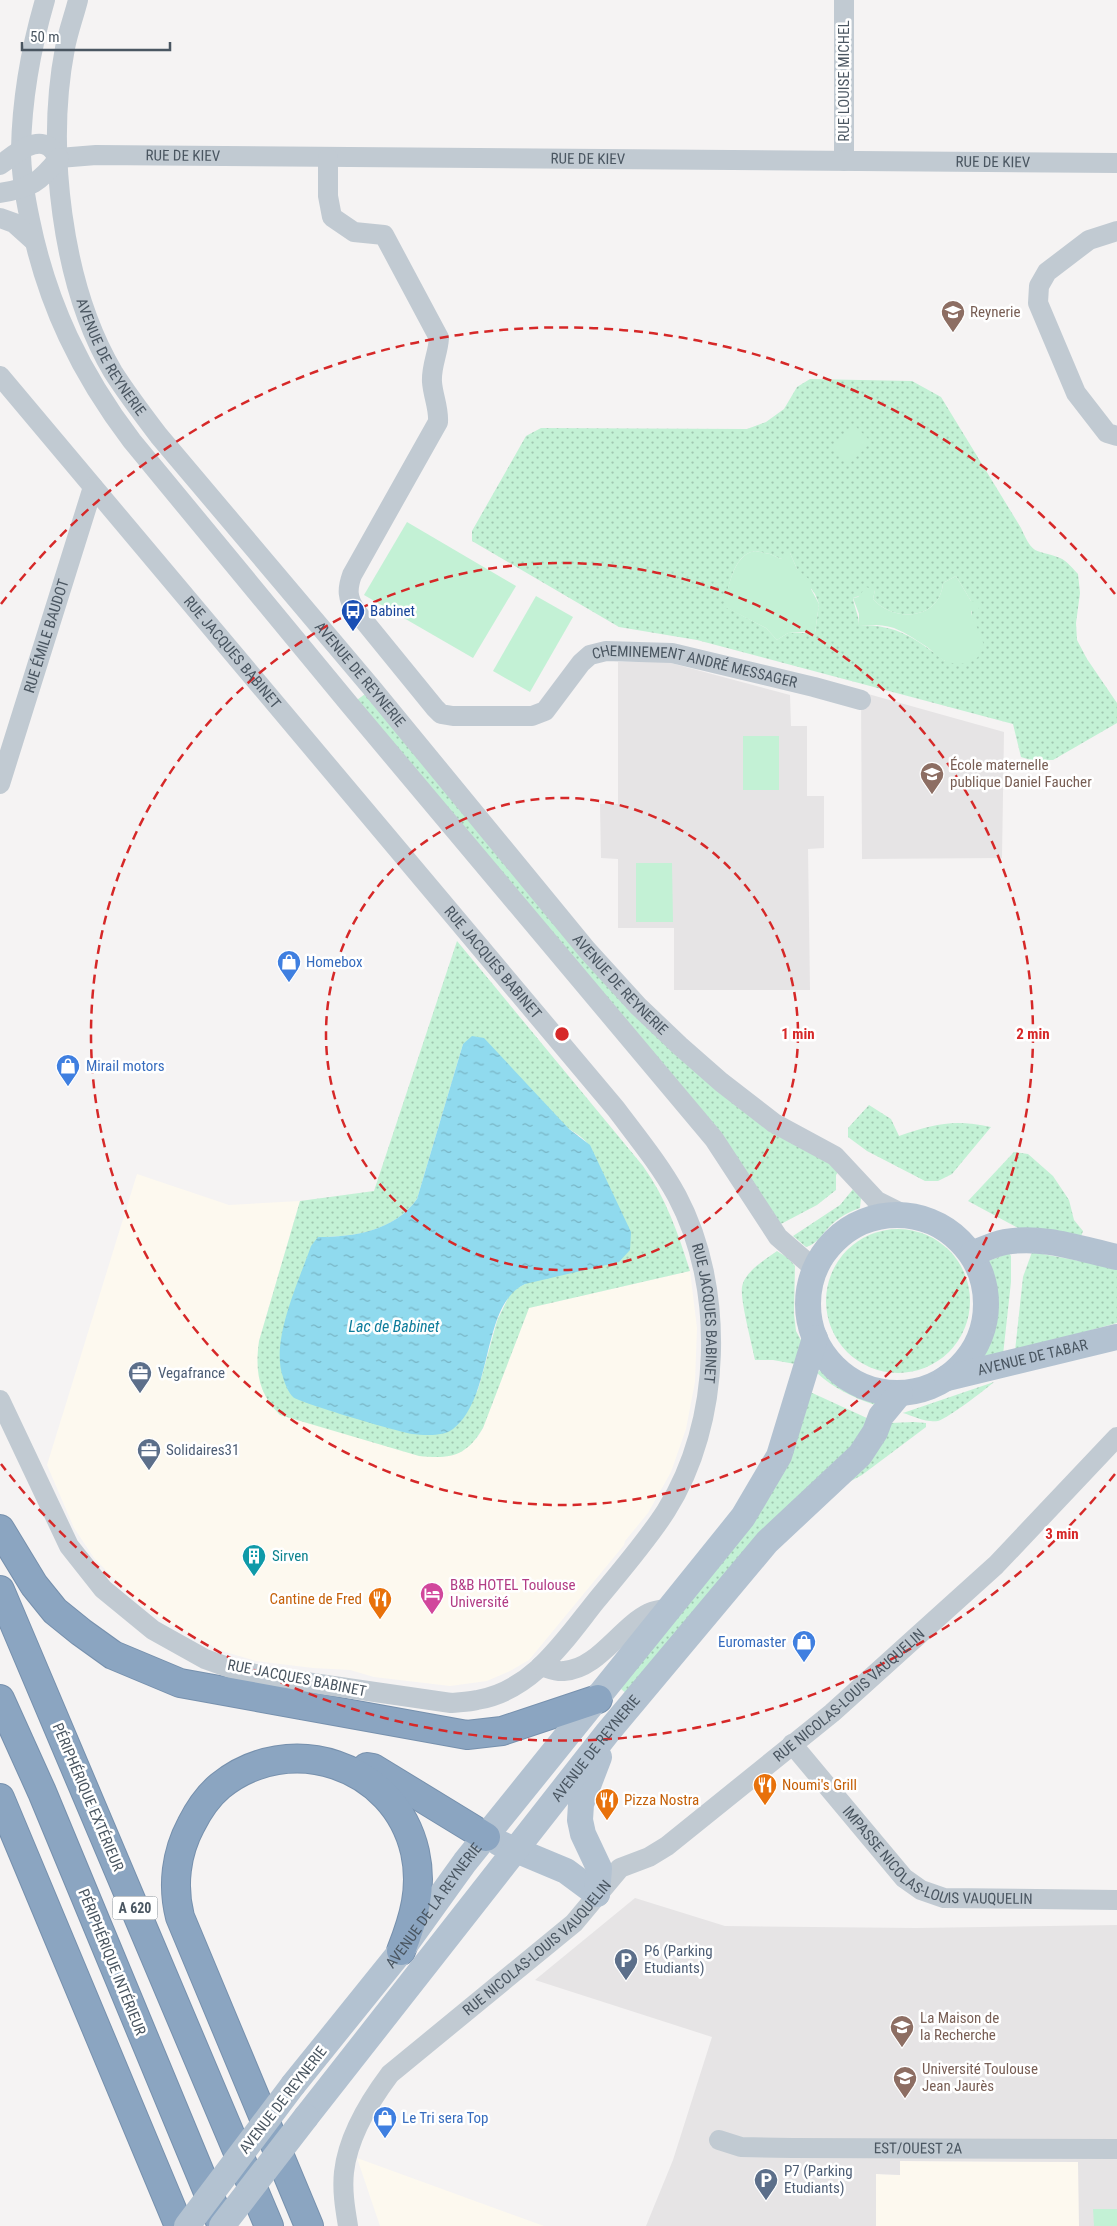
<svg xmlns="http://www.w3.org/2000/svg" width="1117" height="2226" viewBox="0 0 1117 2226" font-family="'Roboto Condensed',sans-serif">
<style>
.commercial{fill:#fdf9ef}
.education{fill:#e6e4e5}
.grass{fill:url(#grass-dots);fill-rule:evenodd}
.green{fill:#c3f1d5}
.water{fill:url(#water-ripples)}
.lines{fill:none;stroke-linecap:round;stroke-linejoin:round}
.highway-casing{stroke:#7690ad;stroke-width:30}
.minor{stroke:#c1cad2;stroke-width:20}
.major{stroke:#b3c2d1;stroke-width:26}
.highway{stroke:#8ba5c1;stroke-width:28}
.major-bridge{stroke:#b3c2d1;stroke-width:26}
.ring{fill:none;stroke:#d62828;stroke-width:2.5;stroke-dasharray:9 6}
.labels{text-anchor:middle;stroke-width:5;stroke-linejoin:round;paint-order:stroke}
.shield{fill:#fff;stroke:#808990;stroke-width:1}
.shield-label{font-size:14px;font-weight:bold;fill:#4a5661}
.street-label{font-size:15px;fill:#4a5661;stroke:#fff}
.education-label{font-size:15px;fill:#785e54;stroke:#fff;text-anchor:start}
.transit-label{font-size:15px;fill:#164399;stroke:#fff;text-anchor:start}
.shop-label{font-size:15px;fill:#366cbe;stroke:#fff;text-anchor:start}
.service-label{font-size:15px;fill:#4e5e75;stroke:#fff;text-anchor:start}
.culture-label{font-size:15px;fill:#0d838f;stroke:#fff;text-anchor:start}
.hotel-label{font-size:15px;fill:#b23c85;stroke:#fff;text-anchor:start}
.food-label{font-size:15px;fill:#c56008;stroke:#fff;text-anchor:start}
.water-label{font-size:16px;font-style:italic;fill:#0c7c9b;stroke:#fff}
.centre{fill:#d62828;stroke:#fff;stroke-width:2.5}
.ring-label{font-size:15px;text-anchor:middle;font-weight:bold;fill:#d62828;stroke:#fff;stroke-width:5;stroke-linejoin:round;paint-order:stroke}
</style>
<defs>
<pattern id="grass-dots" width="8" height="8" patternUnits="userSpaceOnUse" patternTransform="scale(1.25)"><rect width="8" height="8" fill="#c3f1d5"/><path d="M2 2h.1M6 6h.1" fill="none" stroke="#a0c6b0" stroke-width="1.8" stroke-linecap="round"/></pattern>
<pattern id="water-ripples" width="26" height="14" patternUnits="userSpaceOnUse" patternTransform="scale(1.25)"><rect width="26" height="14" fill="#90daee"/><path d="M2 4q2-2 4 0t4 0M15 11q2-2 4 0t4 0" fill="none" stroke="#78b4c4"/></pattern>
</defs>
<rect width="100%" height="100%" fill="#f5f3f3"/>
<g class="commercial">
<path d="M137,1174L229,1205L300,1201L259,1341L477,1439L483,1428L529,1308L690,1271L697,1328L695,1382L686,1429L671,1472L648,1513L625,1541L624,1545L529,1660L510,1671L487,1681L450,1686L374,1677L350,1670L313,1668L256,1661L222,1651L159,1618L131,1596L94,1558L74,1528L47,1465Z"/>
<path d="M357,2158L544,2226H380Z"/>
<path d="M900,2161L1079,2162V2226H876V2174L900,2175Z"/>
</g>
<g class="education">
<path d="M618,662H667L790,695L791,726H807V796H824V848L808,849L810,990H674V928H618V859L601,858L600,804H618Z"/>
<path d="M861,692L1004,732L1002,858L862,859Z"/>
<path d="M635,1898L725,1926L916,1928L1117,1925V2226H1079L1078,2162L900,2161V2175L876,2174V2226H646L673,2160L712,2037L535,1980Z"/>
</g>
<g class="grass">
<path d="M810,379L912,381L941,397L1021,528C1034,557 1034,548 1060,558C1067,561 1073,569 1078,574L1080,593L1076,623L1077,640L1087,659L1117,703V723L1053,760H1031L1021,757L1013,724L697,640L619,627L472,541V531L526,436L541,428L747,429L766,422L784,409L797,387ZM755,551L770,554L781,559L790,553L797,569L815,594L819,604L815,633H788L777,640L766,628L724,606C729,588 732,555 755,551ZM956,576L971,601L972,621L980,634L945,661C915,638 898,625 859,625C859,615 854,607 853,598L875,590L873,599C894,623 940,620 943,583Z"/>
<path d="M369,691L607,977L839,1171L836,1175V1190L817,1205L779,1225L357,700Z"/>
<path d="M457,941L643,1166C666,1198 678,1233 690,1271L529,1308L483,1428C466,1457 450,1459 419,1456L280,1415C258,1394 255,1370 259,1341L300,1201L374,1191ZM463,1044L569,1129C580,1136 589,1141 593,1154L525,1284L512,1291L508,1298L497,1321L478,1390L447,1432L411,1434L318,1237C355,1237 394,1231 417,1199Z"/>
<path d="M869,1105L891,1119L899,1136C935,1124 953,1119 991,1127L952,1174L938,1181H925L867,1151L848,1137V1128Z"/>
<path d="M1014,1152L1028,1154L1053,1176L1069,1200L1074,1220L1083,1231L1080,1239L1018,1228L968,1201Z"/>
<path d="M854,1188L861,1198L860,1208C849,1212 841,1216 832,1224C823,1232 818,1244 806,1247L793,1236L840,1205Z"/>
<circle cx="898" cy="1301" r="72"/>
<path d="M777,1251L788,1258L795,1266L794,1314L796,1331L804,1346L795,1364L773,1360H755C752,1344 740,1300 742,1287C745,1271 765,1260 777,1251Z"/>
<path d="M1032,1252L1117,1268V1323L1015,1351L1023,1277Z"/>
<path d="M1009,1253L1011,1256V1282L1003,1355L983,1360C981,1350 987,1346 991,1338C1002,1314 997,1284 986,1262Z"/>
<path d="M823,1367L845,1386L876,1402L875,1405C852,1397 835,1389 817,1373Z"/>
<path d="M994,1382C985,1390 948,1418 938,1421C927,1423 913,1416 903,1413Z"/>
<path d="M808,1391L869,1419L852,1449L627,1694L621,1689Z"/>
<path d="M914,1422L926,1423V1427L862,1475L851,1481L890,1423Z"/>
</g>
<g class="green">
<path d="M855,426L871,442L849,464L833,448Z"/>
<path d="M407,522L516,586L473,658L364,595Z"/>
<path d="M755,551L770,554L781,559L785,553H790L797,569L811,581V589L819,604L815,633L807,635L805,632L788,633L777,640L766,628L723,606C729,589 732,555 755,551Z"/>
<path d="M956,576L971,601L982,603L978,609L971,611C972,623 985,636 983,647C980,664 959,667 945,661C938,658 931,649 924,645C915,639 904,632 894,628C882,624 871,625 859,625V614L853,598L858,597L866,587L875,590L873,599C894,623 940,620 943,583Z"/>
<path d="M536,596L573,617L530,692L493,671Z"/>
<rect x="743" y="736" width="36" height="54"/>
<path d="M636,863H672L673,922H636Z"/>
<path d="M1093,2209H1117V2226H1094Z"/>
</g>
<path class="water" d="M472,1036L484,1038L569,1129L590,1145L631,1232L630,1250L619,1262L525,1284C480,1305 495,1396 453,1429C443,1437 424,1435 412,1434C399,1432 300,1403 293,1397C288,1392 285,1384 283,1377C270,1341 299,1281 311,1246L318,1237C354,1237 394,1231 417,1199L463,1044Z"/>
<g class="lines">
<g class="highway-casing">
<g id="highway">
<path d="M0,1529L34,1585L55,1611L81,1632L113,1655L180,1683L467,1735L502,1731L598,1699"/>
<path d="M0,1590L269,2226"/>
<path d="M0,1699L42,1792L222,2226"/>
<path d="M367,1767L373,1768L486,1837"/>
<path d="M0,1798L179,2226"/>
<path d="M309,2226L180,1917C172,1886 176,1853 191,1825C198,1811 208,1796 220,1786C289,1730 395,1764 415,1852C423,1888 414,1918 401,1951"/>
</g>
</g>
<g class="minor">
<path d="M45,0C31,48 22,98 21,149C21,173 25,197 30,220C47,304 81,374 132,441L349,704L714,1139L778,1237L815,1269"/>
<path id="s1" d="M78,0C74,16 68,32 65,48C46,147 61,284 113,372C127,394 143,415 159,436L371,687L587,950L638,1006L680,1046L721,1082L774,1123L835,1156L877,1201L905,1215"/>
<path d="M844,0V161"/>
<path id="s2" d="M59,158L96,155L1117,163"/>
<path id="s3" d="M328,158V196L332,217L354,232L384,235L439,338C438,354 431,366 432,382C433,396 439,408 438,422L352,575C347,589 347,598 356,611L435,708L441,714L453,716H532L545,711L581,663L590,655L606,651L672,653L814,687L861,700"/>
<path d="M0,165C12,157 32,137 48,146C52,148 56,155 59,158"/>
<path d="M0,193C31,188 39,183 59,158"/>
<path d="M0,218L14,223L34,241"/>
<path d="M1117,231L1089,240L1047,272L1039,286L1038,303L1076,393L1107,433L1117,436"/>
<path id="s4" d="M0,376L616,1109C637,1137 660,1165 677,1196C726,1288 722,1423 666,1511C646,1542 619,1573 596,1601C564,1641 532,1691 477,1700C469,1702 460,1702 451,1703L271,1677L236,1670L205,1659L153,1630L103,1589L69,1546L0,1400"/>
<path id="s5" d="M0,784L93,487"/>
<path d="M541,1666C548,1668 556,1672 564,1671C598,1669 620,1627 649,1613C654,1610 662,1610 668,1608"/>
<path id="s6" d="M792,1744L904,1878L921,1890L944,1898L1117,1900"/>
<path id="s7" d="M719,2140L741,2147L792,2148L1117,2149"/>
<path id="s8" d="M348,2226C345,2208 342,2190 344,2172C348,2136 369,2102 390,2074L574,1923L620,1868L649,1857L667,1846L832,1713L996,1565L1117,1437"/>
</g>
<g class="major">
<circle cx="897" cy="1304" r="89"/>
<path d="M972,1254C982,1250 994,1244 1005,1242C1043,1235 1080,1249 1117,1257"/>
<path id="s9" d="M947,1378L1117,1337"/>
<path d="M499,1843L566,1871L597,1894"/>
<path d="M597,1894L599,1868L583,1834L580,1820L581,1804L599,1757"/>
<path id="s10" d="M293,2085L401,1951L465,1862L743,1517L779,1456L815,1338"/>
<path id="s11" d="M306,2117L608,1732L767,1542L860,1455L875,1432L881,1416L900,1393"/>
</g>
<use href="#highway" class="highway"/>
<g class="major-bridge">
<path d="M187,2226L293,2085"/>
<path d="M222,2226L306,2117"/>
</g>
</g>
<g class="ring">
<circle cx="562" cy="1034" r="236"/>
<circle cx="562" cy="1034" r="471"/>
<path d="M1115 1474A707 707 0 0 1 1 1464M1 604A707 707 0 0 1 1115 594"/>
</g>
<defs>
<g id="school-pin" transform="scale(1.25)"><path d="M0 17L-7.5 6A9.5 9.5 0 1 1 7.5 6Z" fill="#8d6e63" stroke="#fff"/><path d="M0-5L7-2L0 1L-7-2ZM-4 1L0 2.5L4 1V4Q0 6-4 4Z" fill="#fff"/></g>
<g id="bus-pin" transform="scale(1.25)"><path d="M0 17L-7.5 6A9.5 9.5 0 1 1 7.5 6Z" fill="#1a4fb4" stroke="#fff"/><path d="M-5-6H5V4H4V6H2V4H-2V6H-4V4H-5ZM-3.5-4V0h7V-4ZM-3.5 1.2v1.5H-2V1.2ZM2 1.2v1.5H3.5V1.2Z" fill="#fff"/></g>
<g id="shop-pin" transform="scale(1.25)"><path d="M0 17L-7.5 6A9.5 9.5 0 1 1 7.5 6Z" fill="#3f7fe0" stroke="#fff"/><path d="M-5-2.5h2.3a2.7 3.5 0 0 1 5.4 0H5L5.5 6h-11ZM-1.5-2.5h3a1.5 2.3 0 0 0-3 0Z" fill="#fff"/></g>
<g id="office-pin" transform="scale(1.25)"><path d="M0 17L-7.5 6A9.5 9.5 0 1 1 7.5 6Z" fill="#5c6f8a" stroke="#fff"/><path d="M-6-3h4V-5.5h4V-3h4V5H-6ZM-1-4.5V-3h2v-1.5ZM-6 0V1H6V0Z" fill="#fff"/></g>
<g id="building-pin" transform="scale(1.25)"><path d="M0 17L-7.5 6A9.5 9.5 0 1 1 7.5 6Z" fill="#0f9aa8" stroke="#fff"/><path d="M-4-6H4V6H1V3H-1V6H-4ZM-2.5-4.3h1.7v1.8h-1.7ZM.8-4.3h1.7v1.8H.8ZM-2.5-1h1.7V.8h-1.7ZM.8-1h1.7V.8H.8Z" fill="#fff"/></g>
<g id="hotel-pin" transform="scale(1.25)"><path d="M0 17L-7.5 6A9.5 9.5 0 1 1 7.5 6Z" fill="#d1479c" stroke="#fff"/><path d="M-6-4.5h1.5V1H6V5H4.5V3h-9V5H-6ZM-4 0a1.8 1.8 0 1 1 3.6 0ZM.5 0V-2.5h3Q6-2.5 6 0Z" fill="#fff"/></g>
<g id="restaurant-pin" transform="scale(1.25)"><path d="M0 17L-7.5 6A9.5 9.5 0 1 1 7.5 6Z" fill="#e8710a" stroke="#fff"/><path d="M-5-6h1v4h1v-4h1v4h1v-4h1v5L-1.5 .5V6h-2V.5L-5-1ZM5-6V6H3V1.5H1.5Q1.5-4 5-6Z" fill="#fff"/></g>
<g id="parking-pin" transform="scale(1.25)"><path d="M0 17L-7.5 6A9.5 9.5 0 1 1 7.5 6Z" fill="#5c6f8a" stroke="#fff"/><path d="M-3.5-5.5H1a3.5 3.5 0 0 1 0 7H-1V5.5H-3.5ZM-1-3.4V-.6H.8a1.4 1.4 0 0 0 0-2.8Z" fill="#fff"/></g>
<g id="university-pin" transform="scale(1.25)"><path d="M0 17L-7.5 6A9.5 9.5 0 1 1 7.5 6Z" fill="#8d6e63" stroke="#fff"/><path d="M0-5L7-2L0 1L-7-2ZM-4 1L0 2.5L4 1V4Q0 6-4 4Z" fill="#fff"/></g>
</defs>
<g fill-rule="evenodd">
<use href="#school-pin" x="953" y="312"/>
<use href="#bus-pin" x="353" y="611"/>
<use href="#school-pin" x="932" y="774"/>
<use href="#shop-pin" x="289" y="962"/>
<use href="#shop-pin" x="68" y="1066"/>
<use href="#office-pin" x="140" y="1373"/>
<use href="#office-pin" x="149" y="1450"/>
<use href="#building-pin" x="254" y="1556"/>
<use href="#hotel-pin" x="432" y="1594"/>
<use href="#restaurant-pin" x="380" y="1599"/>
<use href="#shop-pin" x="804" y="1642"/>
<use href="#restaurant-pin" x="765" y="1785"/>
<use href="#restaurant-pin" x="607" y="1800"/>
<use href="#parking-pin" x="626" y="1960"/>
<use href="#university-pin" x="902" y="2027"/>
<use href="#university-pin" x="905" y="2078"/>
<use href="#shop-pin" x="385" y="2118"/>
<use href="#parking-pin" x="766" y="2180"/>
</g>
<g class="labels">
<rect class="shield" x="112.5" y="1896.5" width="45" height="23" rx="4"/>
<g class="shield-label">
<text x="135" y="1913">A 620</text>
</g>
<g class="street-label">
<text transform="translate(844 81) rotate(-90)" y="5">RUE LOUISE MICHEL</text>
<text dy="5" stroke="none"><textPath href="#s2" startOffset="124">RUE DE KIEV</textPath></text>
<text dy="5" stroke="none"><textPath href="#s2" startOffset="529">RUE DE KIEV</textPath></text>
<text dy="5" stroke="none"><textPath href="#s2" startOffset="934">RUE DE KIEV</textPath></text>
<text dy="5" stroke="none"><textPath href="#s1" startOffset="369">AVENUE DE REYNERIE</textPath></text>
<text dy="5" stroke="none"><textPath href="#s5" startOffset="155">RUE ÉMILE BAUDOT</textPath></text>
<text dy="5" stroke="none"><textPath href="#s4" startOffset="361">RUE JACQUES BABINET</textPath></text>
<text dy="5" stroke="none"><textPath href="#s3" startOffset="949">CHEMINEMENT ANDRÉ MESSAGER</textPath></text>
<text dy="5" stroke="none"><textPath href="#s1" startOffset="774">AVENUE DE REYNERIE</textPath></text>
<text dy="5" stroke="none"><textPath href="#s4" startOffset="766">RUE JACQUES BABINET</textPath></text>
<text dy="5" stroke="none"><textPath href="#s1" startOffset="1179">AVENUE DE REYNERIE</textPath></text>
<text dy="5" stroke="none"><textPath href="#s4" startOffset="1186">RUE JACQUES BABINET</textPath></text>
<text dy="5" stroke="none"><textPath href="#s9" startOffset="88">AVENUE DE TABAR</textPath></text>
<text transform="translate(297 1678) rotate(11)" y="5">RUE JACQUES BABINET</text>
<text dy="5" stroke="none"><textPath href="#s8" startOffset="762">RUE NICOLAS-LOUIS VAUQUELIN</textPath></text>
<text dy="5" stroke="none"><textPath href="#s11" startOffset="469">AVENUE DE REYNERIE</textPath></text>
<text transform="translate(88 1797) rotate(67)" y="5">PÉRIPHÉRIQUE EXTÉRIEUR</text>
<text dy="5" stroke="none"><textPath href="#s6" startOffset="196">IMPASSE NICOLAS-LOUIS VAUQUELIN</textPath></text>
<text dy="5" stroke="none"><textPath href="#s10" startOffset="228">AVENUE DE LA REYNERIE</textPath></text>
<text dy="5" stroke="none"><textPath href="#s8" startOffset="358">RUE NICOLAS-LOUIS VAUQUELIN</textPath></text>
<text transform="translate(112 1962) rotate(68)" y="5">PÉRIPHÉRIQUE INTÉRIEUR</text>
<text transform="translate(283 2100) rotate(-52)" y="5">AVENUE DE REYNERIE</text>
<text dy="5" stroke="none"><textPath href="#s7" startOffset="200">EST/OUEST 2A</textPath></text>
</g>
<g class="education-label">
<text x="970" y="317">Reynerie</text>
<text x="950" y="770">École maternelle<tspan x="950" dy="17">publique Daniel Faucher</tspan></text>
<text x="920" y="2023">La Maison de<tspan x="920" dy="17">la Recherche</tspan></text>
<text x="922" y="2074">Université Toulouse<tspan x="922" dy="17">Jean Jaurès</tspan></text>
</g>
<g class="transit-label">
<text x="370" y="616">Babinet</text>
</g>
<g class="shop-label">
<text x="306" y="967">Homebox</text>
<text x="86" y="1071">Mirail motors</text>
<text x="786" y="1647" text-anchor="end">Euromaster</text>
<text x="402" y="2123">Le Tri sera Top</text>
</g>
<g class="service-label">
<text x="158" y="1378">Vegafrance</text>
<text x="166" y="1455">Solidaires31</text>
<text x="644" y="1956">P6 (Parking<tspan x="644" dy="17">Etudiants)</tspan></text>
<text x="784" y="2176">P7 (Parking<tspan x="784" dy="17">Etudiants)</tspan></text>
</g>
<g class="culture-label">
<text x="272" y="1561">Sirven</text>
</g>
<g class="hotel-label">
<text x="450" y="1590">B&amp;B HOTEL Toulouse<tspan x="450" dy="17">Université</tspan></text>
</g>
<g class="food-label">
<text x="362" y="1604" text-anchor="end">Cantine de Fred</text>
<text x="782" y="1790">Noumi's Grill</text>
<text x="624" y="1805">Pizza Nostra</text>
</g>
<g class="water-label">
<text x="394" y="1332">Lac de Babinet</text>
</g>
</g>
<circle cx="562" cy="1034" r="8" class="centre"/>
<g class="ring-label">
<text x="798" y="1039">1 min</text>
<text x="1033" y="1039">2 min</text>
<text x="1062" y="1539">3 min</text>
</g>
<path d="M22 42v8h148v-8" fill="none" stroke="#4a5661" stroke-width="2.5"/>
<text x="30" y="42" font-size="15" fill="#4a5661" stroke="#ffffff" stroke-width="4" paint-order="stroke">50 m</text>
</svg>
